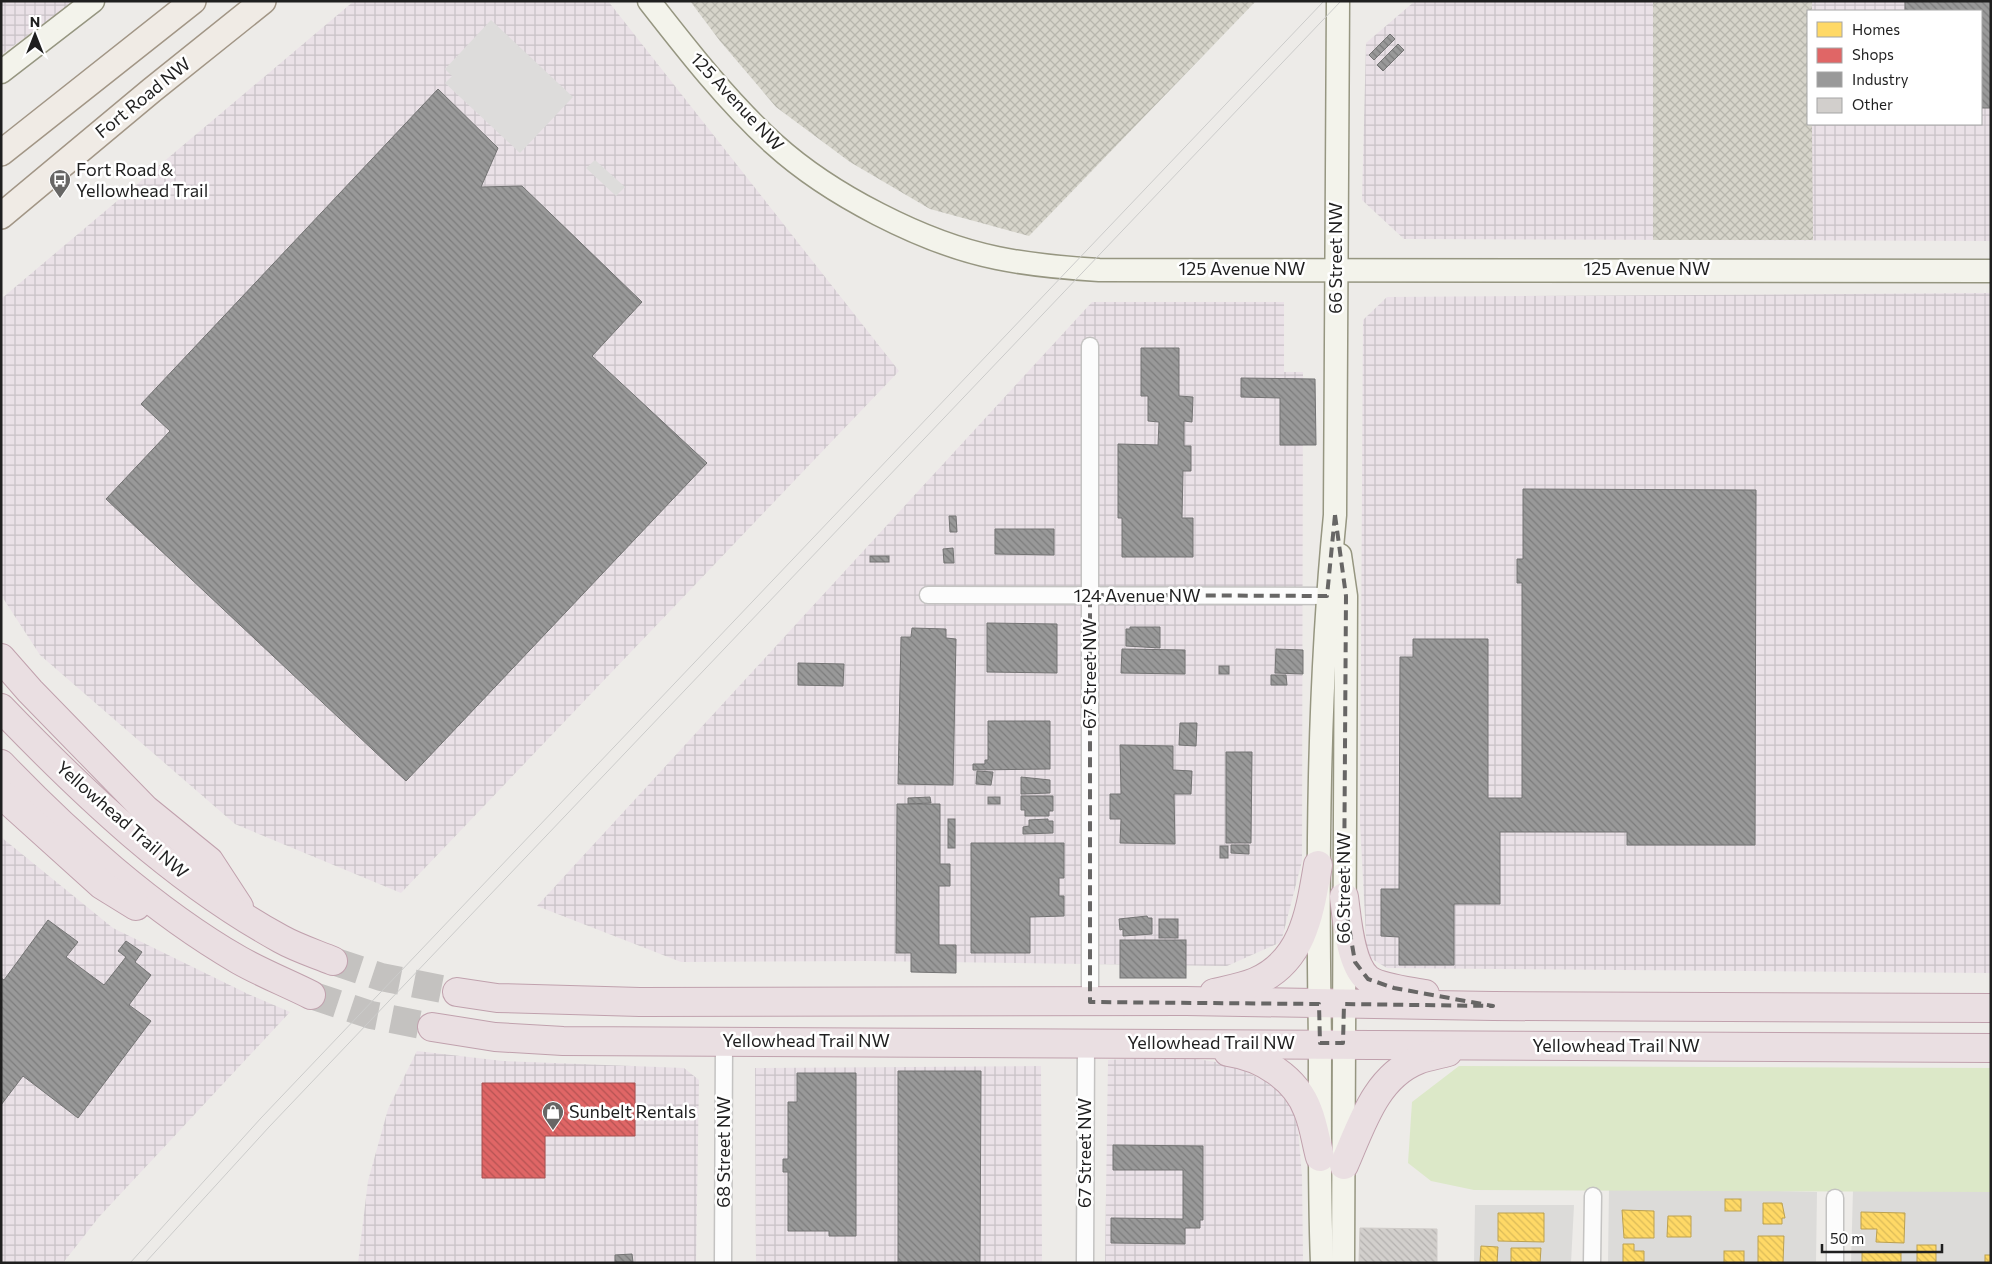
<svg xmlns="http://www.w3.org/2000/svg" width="1992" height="1264" viewBox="0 0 1992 1264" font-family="Commissioner,sans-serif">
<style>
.residential{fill:#dcdbd9}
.industrial{fill:url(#industrial-grid);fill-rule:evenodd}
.construction{fill:url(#construction-cross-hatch)}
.grass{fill:#dce8c8}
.parking{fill:#dddcdb}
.homes{fill:url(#homes-back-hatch);stroke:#bca151}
.shops{fill:url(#shops-back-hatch);stroke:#a65151}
.industry{fill:url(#industry-back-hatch);stroke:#747474}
.building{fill:url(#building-back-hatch);stroke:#d0ccc9}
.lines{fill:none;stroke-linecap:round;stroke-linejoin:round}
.highway-tunnel{stroke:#c4c2c0;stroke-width:28;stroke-dasharray:28 14;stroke-linecap:butt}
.street-casing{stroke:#c4c3c2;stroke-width:19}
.secondary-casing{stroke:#969681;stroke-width:25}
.primary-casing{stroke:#a29686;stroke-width:28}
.highway-casing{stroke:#c0a1ad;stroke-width:30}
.street{stroke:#fcfcfc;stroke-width:16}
.secondary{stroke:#f3f3eb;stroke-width:22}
.primary{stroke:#f0ebe5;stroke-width:25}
.highway{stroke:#eadfe2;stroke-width:28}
.tram{stroke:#cbcbca;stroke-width:1}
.marked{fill:none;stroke:#676665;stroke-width:4;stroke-dasharray:10 6;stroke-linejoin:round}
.labels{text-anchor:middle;stroke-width:5;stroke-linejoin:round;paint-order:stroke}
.street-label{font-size:18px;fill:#1f1f1f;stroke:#fff}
.poi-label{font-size:18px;fill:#1f1f1f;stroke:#fff;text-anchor:start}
</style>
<defs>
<pattern id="industrial-grid" width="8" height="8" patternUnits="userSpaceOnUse" patternTransform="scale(1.25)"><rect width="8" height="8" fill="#eae1e7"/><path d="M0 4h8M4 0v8" fill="none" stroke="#c8c1c6"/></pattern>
<pattern id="construction-cross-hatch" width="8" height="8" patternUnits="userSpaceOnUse" patternTransform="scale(1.25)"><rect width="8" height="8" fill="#d6d4ca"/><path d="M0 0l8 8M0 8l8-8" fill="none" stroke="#b7b6ad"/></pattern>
<pattern id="homes-back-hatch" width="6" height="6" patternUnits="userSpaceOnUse" patternTransform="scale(1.25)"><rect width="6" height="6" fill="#ffd966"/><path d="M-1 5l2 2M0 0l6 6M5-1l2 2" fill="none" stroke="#daba58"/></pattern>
<pattern id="shops-back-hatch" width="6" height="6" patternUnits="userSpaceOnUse" patternTransform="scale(1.25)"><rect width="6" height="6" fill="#e06666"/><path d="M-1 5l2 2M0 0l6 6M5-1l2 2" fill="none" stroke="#b55353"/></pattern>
<pattern id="industry-back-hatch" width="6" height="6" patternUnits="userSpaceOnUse" patternTransform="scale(1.25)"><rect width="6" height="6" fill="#999"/><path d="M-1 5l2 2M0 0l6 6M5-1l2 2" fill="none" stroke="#7c7c7c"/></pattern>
<pattern id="building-back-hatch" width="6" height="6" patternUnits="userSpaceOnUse" patternTransform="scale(1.25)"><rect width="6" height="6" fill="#d2cfcc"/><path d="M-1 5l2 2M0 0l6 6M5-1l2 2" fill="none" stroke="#b4b1af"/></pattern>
</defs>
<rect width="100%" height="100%" fill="#edebe8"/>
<g class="residential">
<path d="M1609,1187L1817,1192L1816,1263H1608Z"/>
<path d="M1991,1189V1263H1851L1853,1190Z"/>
<path d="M1475,1205H1574L1571,1263H1474Z"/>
</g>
<g class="industrial">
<path d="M1,1H75L1,55Z"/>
<path d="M354,1H608L899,371L401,893L235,824L40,655L1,595V299Z"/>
<path d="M1415,1H1991V241L1404,239L1362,200L1366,43ZM1808,11H1981V124H1808Z"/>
<path d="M1991,293V973L1387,968L1367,956L1360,822L1363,320L1387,297Z"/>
<path d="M1092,302H1284V372H1303L1302,861L1281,942L1227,966L867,961L681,962L537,906Z"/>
<path d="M1,837L113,928L248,994L290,1012L99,1217L63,1263H1Z"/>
<path d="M417,1051L503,1061L684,1068L699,1080L696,1263H358L368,1181L388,1109Z"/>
<path d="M1176,1056L1230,1064L1279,1088L1297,1117L1302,1176L1303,1263H1105L1108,1060Z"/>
<path d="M1041,1066L1042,1263H756L755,1068Z"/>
</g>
<g class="construction">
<path d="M690,1H1256L1029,236L930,209L850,162L776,107L720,41Z"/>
<path d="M1653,1H1812V11H1808V124H1812L1813,240H1653Z"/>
</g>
<path class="grass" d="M1459,1066L1991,1068V1192L1474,1190L1431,1181L1408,1163L1412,1102Z"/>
<g class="parking">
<path d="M491,20L573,97L520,153L445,83L452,76L445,69Z"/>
<path d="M595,160L625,187L616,196L586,168Z"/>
</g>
<g class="homes">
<rect x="1725" y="1199" width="16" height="12"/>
<path d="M1763,1203H1782L1785,1218H1782V1224H1763Z"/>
<path d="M1622,1210L1654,1211V1238H1624Z"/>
<path d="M1861,1212L1905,1213L1904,1243L1876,1242L1877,1229H1861Z"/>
<path d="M1498,1213H1544V1242L1498,1241Z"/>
<path d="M1668,1216H1691V1237H1667Z"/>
<path d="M1758,1236H1784L1783,1263H1758Z"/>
<path d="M1623,1244H1634V1251H1644V1262L1623,1263Z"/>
<rect x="1917" y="1245" width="19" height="18"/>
<path d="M1481,1246L1498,1247L1497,1263H1480Z"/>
<path d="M1511,1248H1541L1540,1263H1511Z"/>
<rect x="1724" y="1251" width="20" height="12"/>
<path d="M1862,1252L1901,1253V1263H1862Z"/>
<rect x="1985" y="1255" width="6" height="8"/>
</g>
<path class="shops" d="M482,1083H635V1136H545V1178H482Z"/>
<g class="industry">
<path d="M1905,1H1991V108H1981V11H1905Z"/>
<path d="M1390,34L1395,39L1374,60L1369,55Z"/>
<path d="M1398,44L1404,50L1383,71L1377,65Z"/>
<path d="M438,89L498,148L481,187L522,186L642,302L592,356L707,463L406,781L106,499L170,431L141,404Z"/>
<path d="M1141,348H1179V396L1193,397L1192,422L1184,421V446H1191V471H1183L1182,518H1193V557H1122V518H1118V444L1158,445L1159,422L1148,421V396H1141Z"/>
<path d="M1241,378L1315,379L1316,445H1280V398L1241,397Z"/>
<path d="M1523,489L1756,490L1755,845H1627V832H1500V904H1454V965H1399V937L1381,936V889H1399L1400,657H1413V639H1488V798H1522V583H1517V559H1523Z"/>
<path d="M949,516H956L957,532H950Z"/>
<path d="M995,529H1054V555L995,554Z"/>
<path d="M953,548L954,563H944L943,549Z"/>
<rect x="870" y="556" width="19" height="6"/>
<path d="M987,623L1057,624V673L987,672Z"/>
<path d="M1130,627H1160V648L1126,646V629H1130Z"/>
<path d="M912,628L946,629V638L956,639L953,785L898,784L901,637H911Z"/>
<path d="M1122,649L1185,650V674L1121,673Z"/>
<path d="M1276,649L1303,650V674L1275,673Z"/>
<path d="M798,663L844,664L843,686L798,685Z"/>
<rect x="1219" y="666" width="10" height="8"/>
<path d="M1271,675H1286L1287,685H1271Z"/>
<path d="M988,721H1050V769L973,770V764H985V760H988Z"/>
<path d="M1180,723H1197L1196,746L1179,745Z"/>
<path d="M1120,745L1173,746V770L1192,771L1191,794H1174L1175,844L1120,843L1121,819H1110V794H1121Z"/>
<path d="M1226,752H1252L1251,843H1226Z"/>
<path d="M977,771L993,772L991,785L976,784Z"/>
<path d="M1021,777L1050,780V793L1021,794Z"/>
<path d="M1021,796H1053V811H1049V816H1025V810H1021Z"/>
<path d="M930,797L931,803L908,804V798Z"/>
<rect x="988" y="797" width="12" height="7"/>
<path d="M897,804H940V864H950V886H939V945H956V973L911,972V953H896Z"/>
<rect x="948" y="819" width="7" height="29"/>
<path d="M1048,819V821H1053V833L1023,834V827L1029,826V820Z"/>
<path d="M971,843H1064V878H1059V896H1064V916L1030,917V953H971Z"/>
<path d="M1231,845H1249V854L1231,853Z"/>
<rect x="1220" y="846" width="8" height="12"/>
<path d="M1147,916L1148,918H1152V934L1123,936V929L1120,930L1119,919Z"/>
<rect x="1159" y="919" width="19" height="19"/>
<path d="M48,920L78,942L66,957L104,985L126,957L118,951L126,941L142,952L135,962L151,975L129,1005L151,1021L78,1118L23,1076L1,1105V978L4,980Z"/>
<rect x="1120" y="940" width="66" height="38"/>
<path d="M898,1071H981L980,1263H898Z"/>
<path d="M797,1073H856V1236H829V1231H788V1172H783V1159H788V1102H797Z"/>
<path d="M1113,1145L1203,1146V1220H1200V1228H1185V1244L1111,1243V1218L1183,1219V1170H1113Z"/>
<path d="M632,1254L633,1262H615V1255Z"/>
</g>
<path class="building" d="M1360,1228L1437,1229V1263H1359Z"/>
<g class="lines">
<g class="highway-tunnel">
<path d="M333,961L381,977L457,992"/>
<path d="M311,995L371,1015L432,1027"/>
</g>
<g class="street-casing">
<g id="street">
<path d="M928,595L1338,596"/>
<path d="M1090,1002V346"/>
<path d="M723,1263L724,1041"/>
<path d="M1085,1263L1086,1043"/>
<path d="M1592,1263L1593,1196"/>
<path d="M1835,1263V1198"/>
</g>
</g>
<g class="secondary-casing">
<g id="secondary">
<path d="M649,1C688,51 727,101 774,144C829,194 923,243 997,258C1031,265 1065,268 1099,270L1991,271"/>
<path d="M1,72L93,1"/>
<path d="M1340,555L1346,596L1343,1263"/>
<path d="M1322,1263C1319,1188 1320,1114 1320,1040C1317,865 1318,689 1335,515L1338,1"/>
</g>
</g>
<g class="primary-casing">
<g id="primary">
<path d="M1,153L193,1"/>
<path d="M1,216L152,90L263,1"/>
</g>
</g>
<g class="highway-casing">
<g id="highway">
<path d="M1,658L30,691L145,809L209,861L239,907"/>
<path d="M1,708C85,795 174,880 281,939C297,948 316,954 333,961"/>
<path d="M1,764C68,834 154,911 239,960C262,973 287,983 311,995"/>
<path d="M1,794L102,885L136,906"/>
<path d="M1344,897C1347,918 1350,965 1368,979C1380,988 1410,991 1425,994"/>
<path d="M457,992L497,998L640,1002L1186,1001L1493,1006L1991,1008"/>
<path d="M1214,993C1227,990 1243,987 1255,982C1304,961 1310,911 1318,865"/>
<path d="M432,1027L495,1037L563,1041L1991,1048"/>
<path d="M1228,1052C1262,1057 1296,1078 1308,1111C1314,1126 1316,1142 1320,1157"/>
<path d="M1344,1165C1361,1127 1375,1077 1418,1060C1428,1056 1438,1055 1448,1052"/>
</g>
</g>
<use href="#street" class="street"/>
<use href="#secondary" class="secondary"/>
<use href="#primary" class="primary"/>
<use href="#highway" class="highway"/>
<g class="tram">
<path d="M130,1263L261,1118L1324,1"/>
<path d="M145,1263L269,1127L1341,1"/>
</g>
</g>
<path class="marked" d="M1335,515L1346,596L1344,897L1355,962L1368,979L1394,988L1493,1006L1344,1004L1343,1043H1320L1319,1004L1090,1002V595L1327,596Z"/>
<defs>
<g id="bus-pin" transform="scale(1.125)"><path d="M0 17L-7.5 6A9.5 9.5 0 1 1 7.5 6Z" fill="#676665" stroke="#fff"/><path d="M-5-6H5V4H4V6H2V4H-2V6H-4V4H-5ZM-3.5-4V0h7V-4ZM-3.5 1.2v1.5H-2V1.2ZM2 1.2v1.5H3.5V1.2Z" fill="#fff"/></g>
<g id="shop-pin" transform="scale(1.125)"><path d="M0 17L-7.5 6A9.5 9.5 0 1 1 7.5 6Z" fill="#676665" stroke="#fff"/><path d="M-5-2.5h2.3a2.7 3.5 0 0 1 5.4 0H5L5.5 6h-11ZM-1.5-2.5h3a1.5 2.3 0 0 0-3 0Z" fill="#fff"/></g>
</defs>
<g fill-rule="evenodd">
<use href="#bus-pin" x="60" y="180"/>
<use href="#shop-pin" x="553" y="1112"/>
</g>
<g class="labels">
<g class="street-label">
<text transform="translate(143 98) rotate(-39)" y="6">Fort Road NW</text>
<text transform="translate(737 102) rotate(47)" y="6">125 Avenue NW</text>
<text transform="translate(1336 258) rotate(-90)" y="6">66 Street NW</text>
<text x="1242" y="275">125 Avenue NW</text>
<text x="1647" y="275">125 Avenue NW</text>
<text x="1137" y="602">124 Avenue NW</text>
<text transform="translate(1090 674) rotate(-90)" y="6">67 Street NW</text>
<text transform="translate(122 820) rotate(41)" y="6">Yellowhead Trail NW</text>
<text transform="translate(1344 888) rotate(-90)" y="6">66 Street NW</text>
<text x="806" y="1047">Yellowhead Trail NW</text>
<text x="1211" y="1049">Yellowhead Trail NW</text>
<text x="1616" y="1052">Yellowhead Trail NW</text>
<text transform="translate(724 1152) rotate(-90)" y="6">68 Street NW</text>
<text transform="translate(1085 1153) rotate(-90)" y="6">67 Street NW</text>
</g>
<g class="poi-label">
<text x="76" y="176">Fort Road &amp;<tspan x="76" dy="21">Yellowhead Trail</tspan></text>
<text x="569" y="1118">Sunbelt Rentals</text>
</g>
</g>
<rect width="1992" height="1264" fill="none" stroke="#1f1f1f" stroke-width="5"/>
<rect x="1807" y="10" width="175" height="115" fill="#ffffff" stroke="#a5a5a5"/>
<rect x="1817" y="22" width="25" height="15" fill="#ffd966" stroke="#a5a5a5"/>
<text x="1852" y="35" font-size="15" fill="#1f1f1f">Homes</text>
<rect x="1817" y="48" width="25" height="15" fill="#e06666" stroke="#a5a5a5"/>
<text x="1852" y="60" font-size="15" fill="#1f1f1f">Shops</text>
<rect x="1817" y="72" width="25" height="15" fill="#999999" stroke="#a5a5a5"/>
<text x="1852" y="85" font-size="15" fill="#1f1f1f">Industry</text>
<rect x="1817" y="98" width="25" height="15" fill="#d2cfcc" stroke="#a5a5a5"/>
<text x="1852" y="110" font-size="15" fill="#1f1f1f">Other</text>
<g transform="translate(35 35)" stroke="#ffffff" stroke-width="4" paint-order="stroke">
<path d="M0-4L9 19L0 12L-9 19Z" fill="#1f1f1f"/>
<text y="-8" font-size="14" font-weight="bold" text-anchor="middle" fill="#1f1f1f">N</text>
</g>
<path d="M1822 1244v8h120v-8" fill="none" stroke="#1f1f1f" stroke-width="2.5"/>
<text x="1830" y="1244" font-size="15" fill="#1f1f1f" stroke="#ffffff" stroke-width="4" paint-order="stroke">50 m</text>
</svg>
